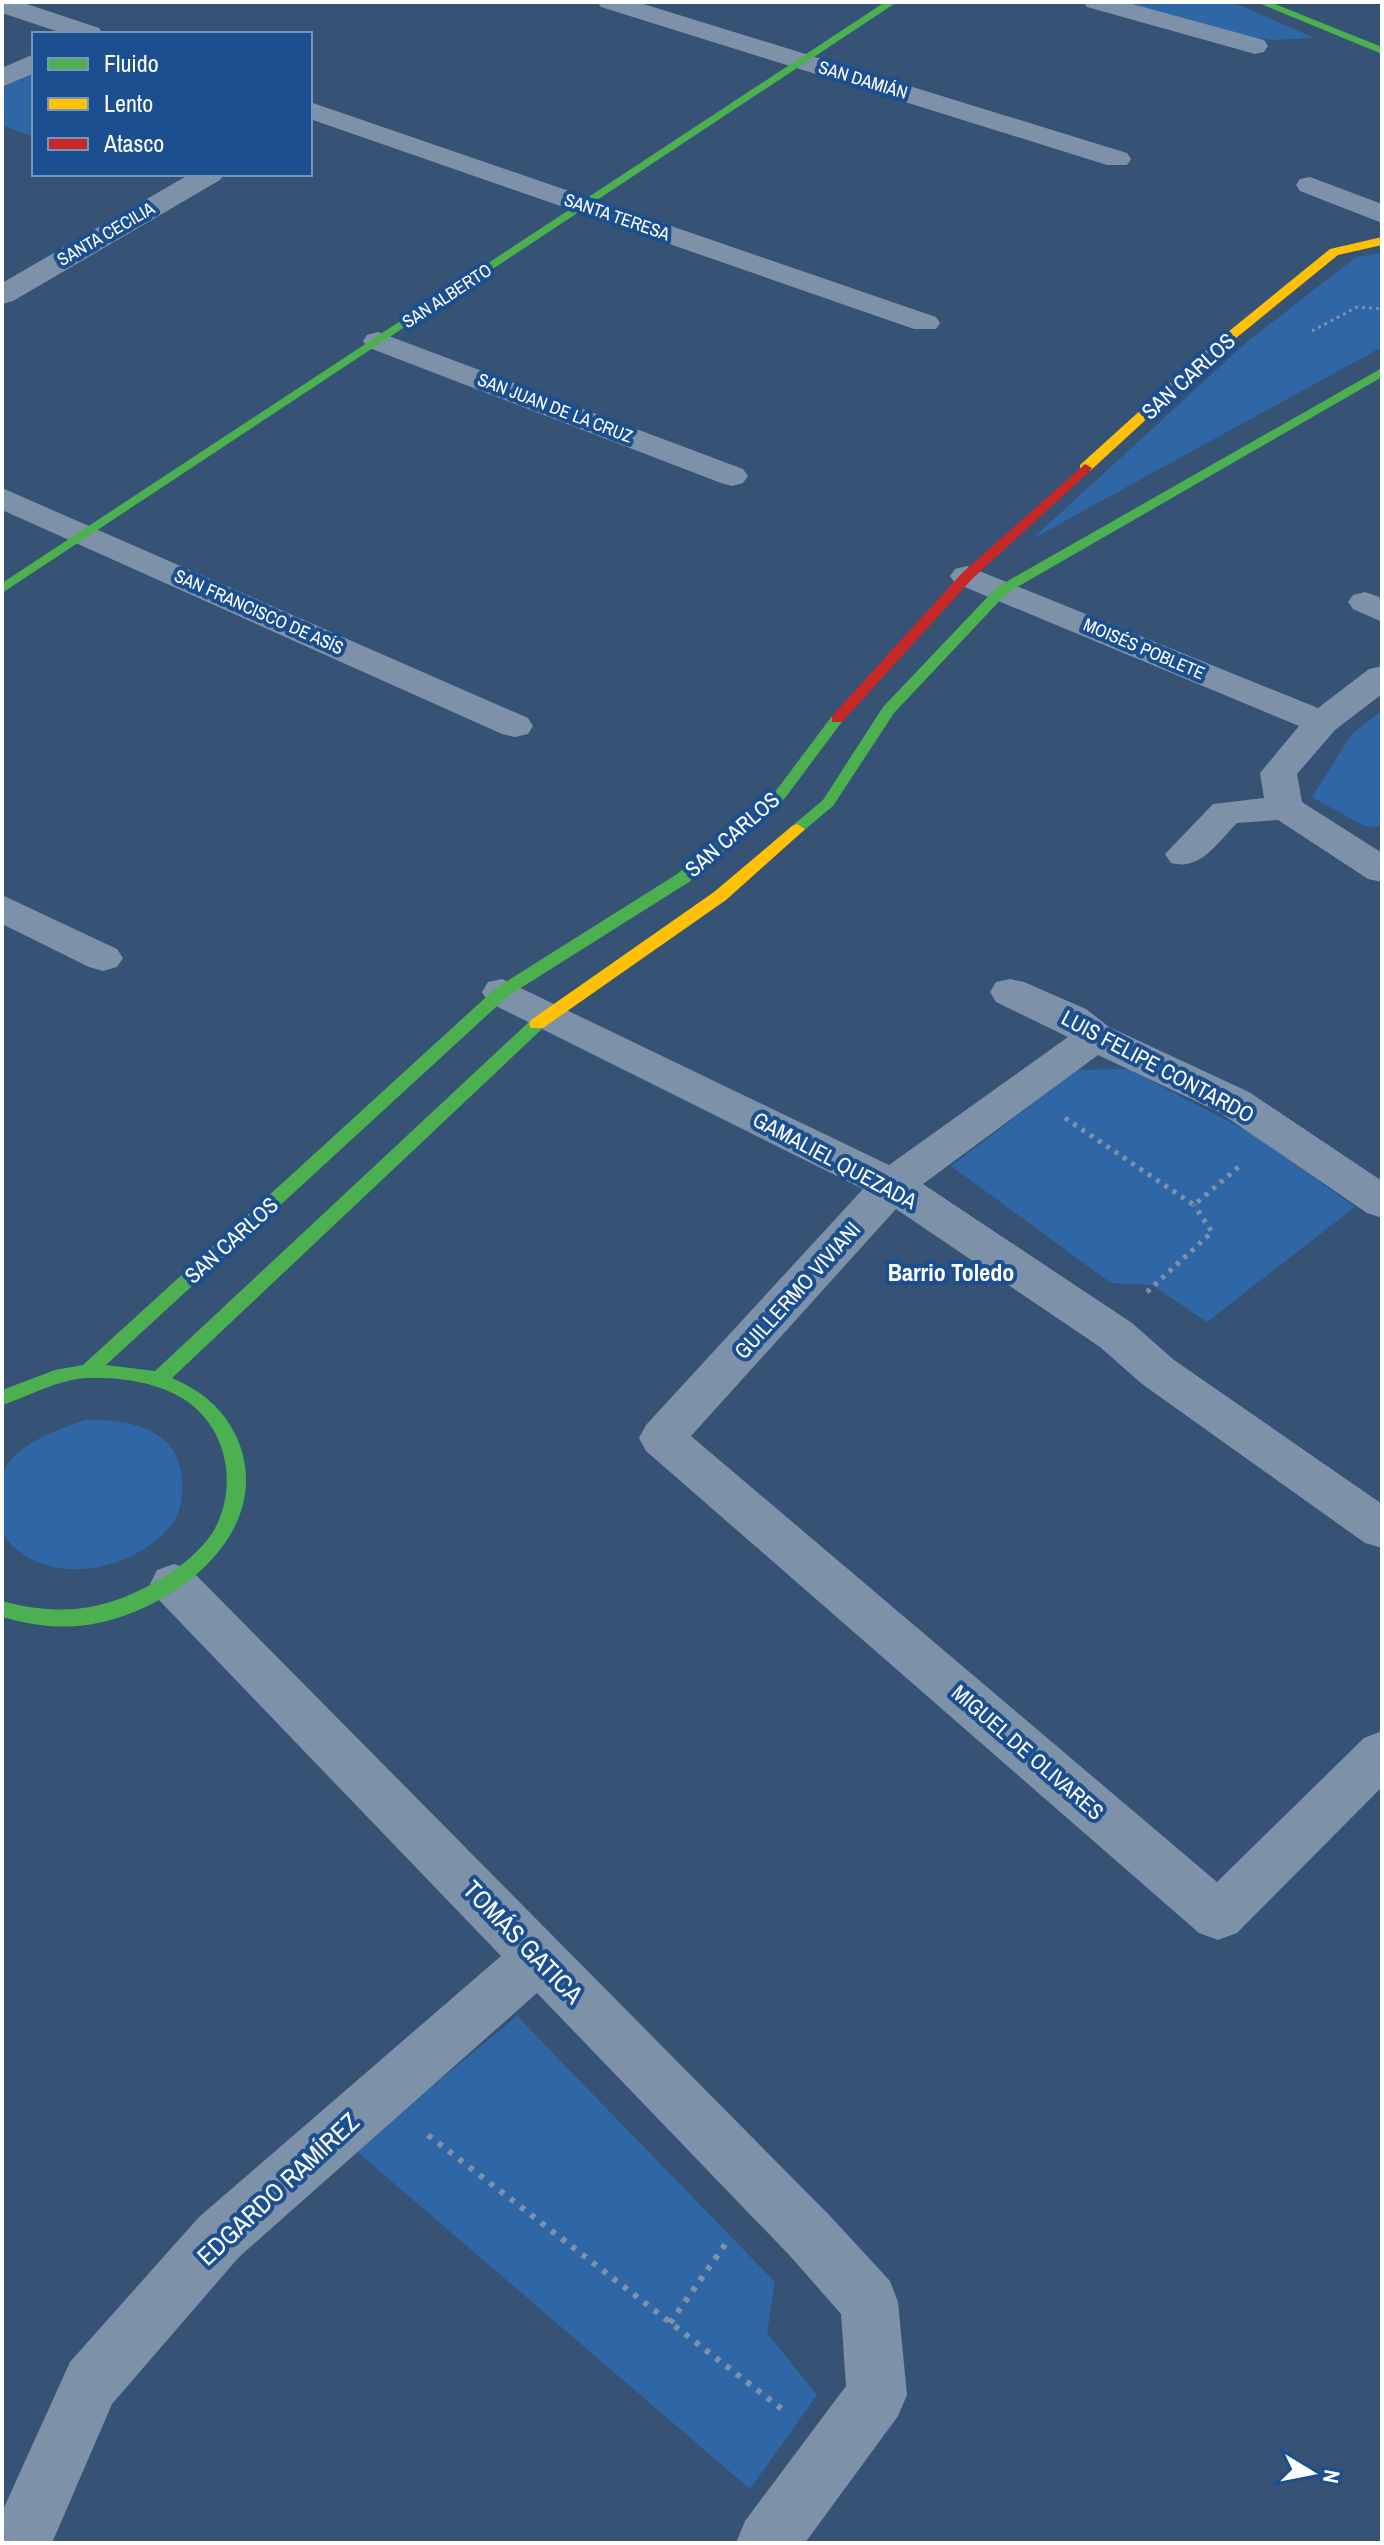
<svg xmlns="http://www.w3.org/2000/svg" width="1384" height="2545" viewBox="0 0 1384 2545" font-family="'Archivo Narrow',sans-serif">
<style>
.green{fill:#2f66a5}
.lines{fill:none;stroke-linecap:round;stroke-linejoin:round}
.path-far2{stroke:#7d92a8;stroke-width:3;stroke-dasharray:3 4;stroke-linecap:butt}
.path-far1{stroke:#7d92a8;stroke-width:5;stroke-dasharray:4 6;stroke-linecap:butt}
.path{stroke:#7d92a8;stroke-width:6;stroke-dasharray:5 8;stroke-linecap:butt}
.street{fill:#7d92a8;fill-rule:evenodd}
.fast{fill:#4caf50;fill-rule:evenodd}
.slow{fill:#ffc107;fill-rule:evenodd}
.jam{fill:#c62828;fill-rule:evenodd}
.labels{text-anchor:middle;stroke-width:8;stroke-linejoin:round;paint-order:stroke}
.far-street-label{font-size:18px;fill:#fff;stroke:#1b4f8f}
.street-label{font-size:22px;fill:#fff;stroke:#1b4f8f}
.neighbourhood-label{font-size:24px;font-weight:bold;fill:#fff;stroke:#1b4f8f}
.near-street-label{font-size:26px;fill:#fff;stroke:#1b4f8f}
</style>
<rect width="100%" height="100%" fill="#365274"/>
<g class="green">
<path d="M1118,2H1231L1315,38L1271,40L1229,33Z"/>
<path d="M34,71V137L2,125V88Z"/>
<path d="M1382,253V347L1032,539L1248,341L1356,257Z"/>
<path d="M1382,710V827L1364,826L1312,797L1351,735Z"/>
<path d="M1128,1069L1253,1134L1355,1207L1207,1322L1152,1285L1111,1283L951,1166L1077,1070Z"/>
<path d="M86,1420C128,1419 179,1428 182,1479C183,1496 182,1511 171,1525C134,1571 52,1588 9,1542C0,1532 2,1519 2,1507C2,1497 0,1485 2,1476C10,1446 60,1428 86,1420Z"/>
<path d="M517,2016L775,2282L767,2333L817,2395L750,2489L355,2150Z"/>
</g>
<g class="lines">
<path class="path-far2" d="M1312,331L1357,307L1382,309"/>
<g class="path-far1">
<path d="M1065,1118L1194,1205L1242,1164"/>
<path d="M1147,1292L1212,1232L1194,1205"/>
</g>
<g class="path">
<path d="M428,2135L787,2413"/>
<path d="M670,2323L729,2239"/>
</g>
<g class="street">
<path d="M2,2H21L99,28L103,34H65L2,13Z"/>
<path d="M597,2H637L1127,153L1131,159L1127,165H1107L601,7Z"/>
<path d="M1083,2H1125L1264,40L1268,46L1264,52L1255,54L1087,7Z"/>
<path d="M34,54V73L2,87V68Z"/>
<path d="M310,102L936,317L940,323L936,329H914L310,119Z"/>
<path d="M190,174H224L220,180L13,301L2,304V283Z"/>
<path d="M1310,177L1382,204V223L1300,191L1296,185L1300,179Z"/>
<path d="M378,332L743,469L748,476L743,483L732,486L721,483L367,347L363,341L367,335Z"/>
<path d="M2,488L528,718L533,726L528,734L515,737L502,734L2,510Z"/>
<path d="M967,566L1318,708L1369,669L1382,666V694L1335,730L1297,774L1302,802L1382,853V882L1368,879L1278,820L1237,823C1217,843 1201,871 1171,863L1165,854L1213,804L1264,798L1260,773L1299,726L955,583L950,576L955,569Z"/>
<path d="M1365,592L1382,598V622L1353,609L1348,602L1353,595Z"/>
<path d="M2,895L117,949L123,958L117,967L103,971L89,967L2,924Z"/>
<path d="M502,979L889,1165L1068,1037L996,1002L990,992L996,982L1010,979L1024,982L1086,1009L1109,1027L1249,1092L1382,1181V1218L1367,1213L1219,1112L1098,1055L923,1184L1132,1323L1174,1360L1382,1504V1548L1365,1543L1142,1384L1100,1347L896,1209L691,1436L1217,1882L1364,1738L1382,1731V1787L1237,1933L1218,1940L1199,1933L646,1451L639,1438L646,1425L863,1189L488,1002L482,992L488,982Z"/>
<path d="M174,1564L191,1570L831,2217L890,2281L898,2302L907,2395L898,2416L805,2543H736L745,2521L846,2386L841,2314L791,2257L537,1993L239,2257L112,2404L52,2543H2V2512L70,2362L199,2217L501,1956L157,1598L150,1584L157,1570Z"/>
</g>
<g class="fast">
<path d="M885,2H897L2,593V583Z"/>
<path d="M1256,2H1270L1382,47V54Z"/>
<path d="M1382,368V377L1007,593L894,713L833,806L802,832H792L789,829L792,826L823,800L883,707L997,587Z"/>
<path d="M837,715L844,719L785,798L689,882L508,996L106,1365L155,1371L531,1020H543L545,1024L543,1028L172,1378C202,1391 223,1408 237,1438C278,1533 171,1613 87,1625C58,1629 30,1625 2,1617V1601C61,1617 106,1611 159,1580C179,1568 200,1552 213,1532C239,1487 228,1426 182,1398C156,1382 120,1377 89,1378C57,1379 31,1396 2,1405V1390L55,1370L83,1365L496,988L677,874L775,792L832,716Z"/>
</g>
<g class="slow">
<path d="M1382,237V245L1338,255L1225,347L1090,471H1080V465L1217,341L1330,249Z"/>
<path d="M797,824L805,829L802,832L726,900L543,1028H531L529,1024L531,1020L714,892L792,826Z"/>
</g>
<path class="jam" d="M1085,464L1092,468L1090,471L972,579L842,722H832V716L962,573Z"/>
</g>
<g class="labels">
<g class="far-street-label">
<text transform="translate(863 80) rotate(17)" y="6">SAN DAMIÁN</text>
<text transform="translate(617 217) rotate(19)" y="6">SANTA TERESA</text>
<text transform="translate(106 234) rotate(-30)" y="6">SANTA CECILIA</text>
<text transform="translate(447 296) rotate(-33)" y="6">SAN ALBERTO</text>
<text transform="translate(555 408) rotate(21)" y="6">SAN JUAN DE LA CRUZ</text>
<text transform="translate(259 612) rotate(24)" y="6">SAN FRANCISCO DE ASÍS</text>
<text transform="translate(1144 649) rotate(23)" y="6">MOISÉS POBLETE</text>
</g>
<g class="street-label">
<text transform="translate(1188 376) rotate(-42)" y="8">SAN CARLOS</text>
<text transform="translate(732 834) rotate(-41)" y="8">SAN CARLOS</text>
<text transform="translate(1158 1066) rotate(28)" y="8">LUIS FELIPE CONTARDO</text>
<text transform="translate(835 1160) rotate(28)" y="8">GAMALIEL QUEZADA</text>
<text transform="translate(231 1240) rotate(-42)" y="8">SAN CARLOS</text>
<text transform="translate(797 1290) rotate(-48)" y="8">GUILLERMO VIVIANI</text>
<text transform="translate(1028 1752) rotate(41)" y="8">MIGUEL DE OLIVARES</text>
</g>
<g class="neighbourhood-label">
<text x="951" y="1281">Barrio Toledo</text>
</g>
<g class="near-street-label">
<text transform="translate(523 1942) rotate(46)" y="9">TOMÁS GATICA</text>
<text transform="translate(278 2189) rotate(-43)" y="9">EDGARDO RAMÍREZ</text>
</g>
</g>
<rect width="1384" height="2545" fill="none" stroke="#ffffff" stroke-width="8"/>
<rect x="32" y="32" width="280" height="144" fill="#1b4f8f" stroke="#7695bc" stroke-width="2"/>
<rect x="48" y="58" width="40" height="12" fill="#4caf50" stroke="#7695bc" stroke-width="2"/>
<text x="104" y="72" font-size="24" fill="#ffffff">Fluido</text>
<rect x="48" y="98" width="40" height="12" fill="#ffc107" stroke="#7695bc" stroke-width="2"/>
<text x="104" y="112" font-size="24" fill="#ffffff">Lento</text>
<rect x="48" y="138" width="40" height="12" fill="#c62828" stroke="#7695bc" stroke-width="2"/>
<text x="104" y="152" font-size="24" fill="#ffffff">Atasco</text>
<g transform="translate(1312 2473) rotate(100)" stroke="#1b4f8f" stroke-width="6" paint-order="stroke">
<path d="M0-6L14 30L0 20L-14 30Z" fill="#ffffff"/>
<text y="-12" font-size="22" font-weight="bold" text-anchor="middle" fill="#ffffff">N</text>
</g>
</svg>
